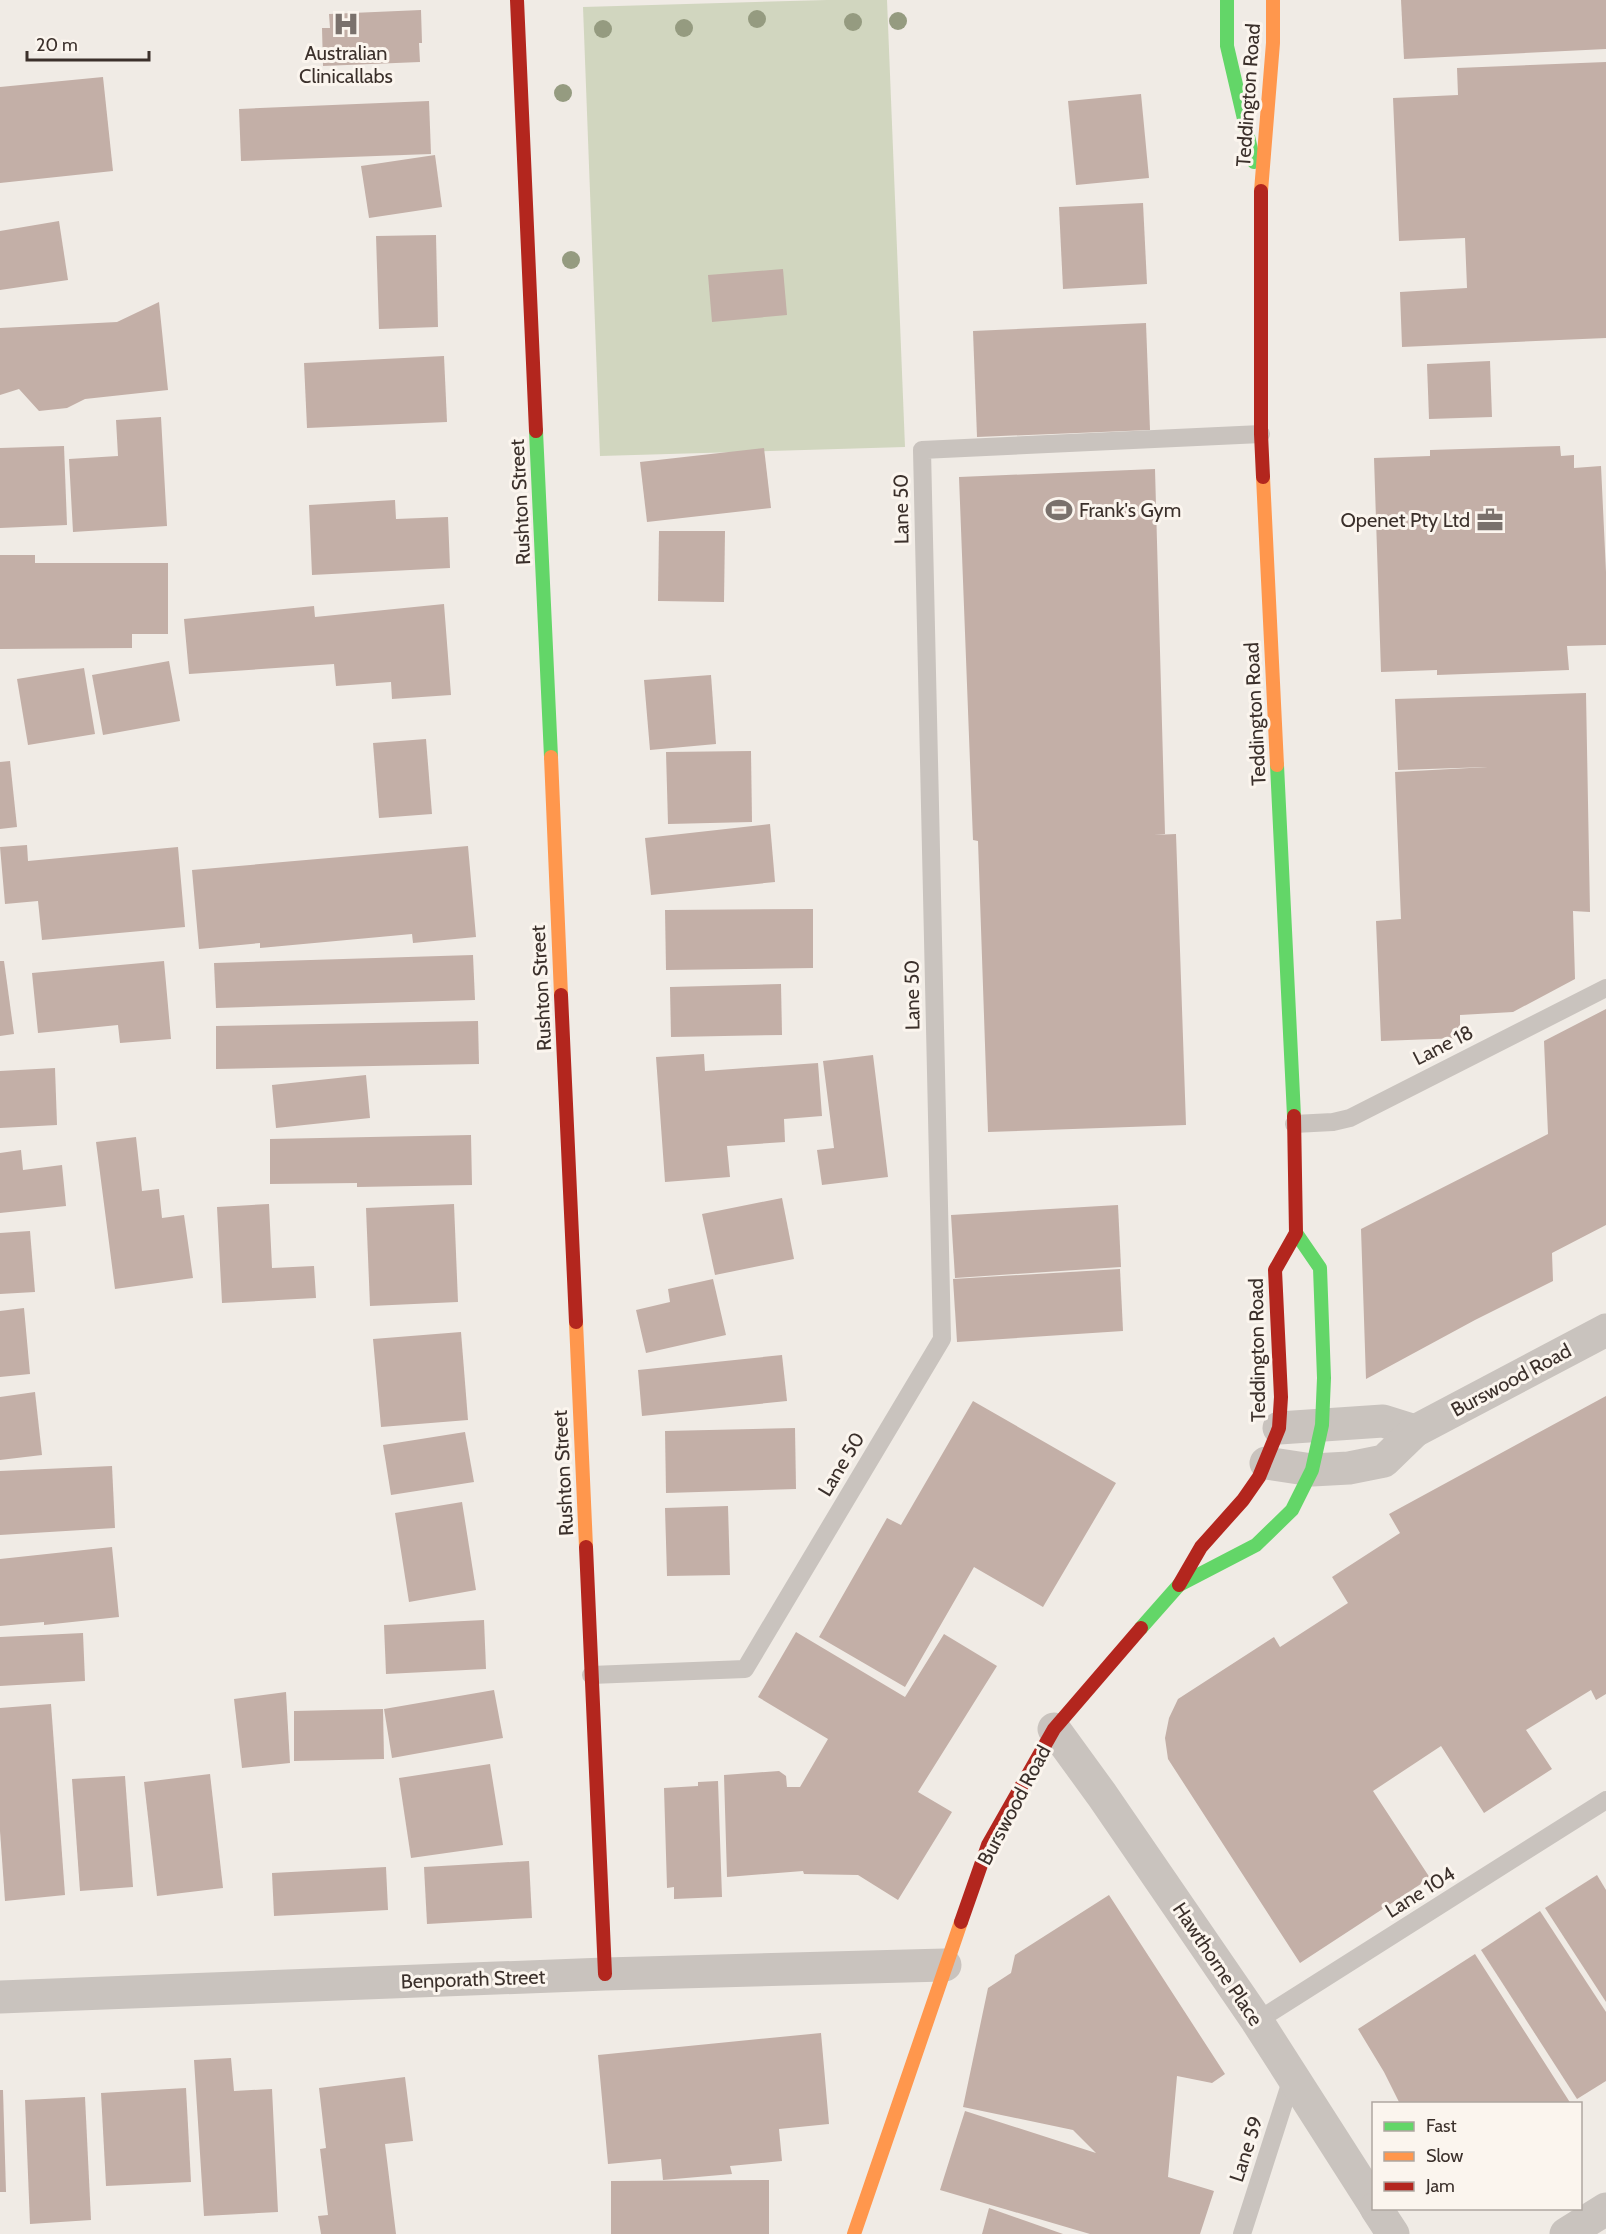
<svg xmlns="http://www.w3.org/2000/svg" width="1606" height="2234" viewBox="0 0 1606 2234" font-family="Cabin,sans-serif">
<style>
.green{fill:#d1d6bf}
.building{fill:#c3afa7}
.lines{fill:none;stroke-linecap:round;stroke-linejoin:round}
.lane{stroke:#c9c3be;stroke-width:18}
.street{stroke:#c9c3be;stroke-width:33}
.fast{stroke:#63d668;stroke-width:14}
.slow{stroke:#ff974d;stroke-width:14}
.jam{stroke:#b3261e;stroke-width:14}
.tree{fill:#959b80}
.labels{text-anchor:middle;stroke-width:6;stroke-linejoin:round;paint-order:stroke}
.poi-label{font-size:20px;fill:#3b302b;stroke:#fbf5ee}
.street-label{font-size:20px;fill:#3b302b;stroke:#fbf5ee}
</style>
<rect width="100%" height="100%" fill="#f0ebe5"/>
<path class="green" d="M827,0H887L905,447L600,456L583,7Z"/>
<g class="building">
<path d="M1401,0H1606V49L1404,59Z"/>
<path d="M421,10L422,43H419L420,62L323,66L322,28H330L329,14Z"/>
<path d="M1606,62V338L1402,347L1400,292L1467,288L1465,238L1399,241L1393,98L1458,95L1457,68Z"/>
<path d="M103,77L113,171L0,183V87Z"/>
<path d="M1141,94L1149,178L1076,185L1068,101Z"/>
<path d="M429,101L431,154L241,161L239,109Z"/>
<path d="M435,155L442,207L369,218L361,166Z"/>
<path d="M1143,203L1147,284L1063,289L1059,207Z"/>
<path d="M59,221L68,280L0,290V231Z"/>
<path d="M436,235L438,327L379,329L376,236Z"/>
<path d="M783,269L787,315L712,322L708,275Z"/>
<path d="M159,302L168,390L85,399L67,408L39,411L19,389L0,395V328L117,322Z"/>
<path d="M1146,323L1150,430L977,437L973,331Z"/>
<path d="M444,356L447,422L307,428L304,363Z"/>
<path d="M1490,361L1492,417L1429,419L1427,364Z"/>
<path d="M161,417L167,526L73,532L69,459L118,456L116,420Z"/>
<path d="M64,446L67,525L0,528V448Z"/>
<path d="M1560,446L1561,456L1574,455V468L1601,466L1606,572V645L1567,646L1569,670L1437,675V670L1381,672L1374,458L1430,456V450Z"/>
<path d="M764,448L771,508L647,522L640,462Z"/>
<path d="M1155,469L1165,834L1154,835L1176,834L1186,1125L988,1132L978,841L973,840L959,477Z"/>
<path d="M395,500L396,519L448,517L450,568L312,575L309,505Z"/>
<path d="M659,531H725L724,602L658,601Z"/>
<path d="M0,555H35V563H168V634H132V648L0,649Z"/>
<path d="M444,604L451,695L392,699L391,682L336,686L334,664L189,674L184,619L314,606L315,617Z"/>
<path d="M169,661L180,721L103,735L92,675Z"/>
<path d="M84,668L95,734L28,745L17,679Z"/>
<path d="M711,675L716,744L650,750L644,680Z"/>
<path d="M1586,693L1590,912L1573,911L1575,979L1513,1012L1460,1015V1038L1381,1041L1376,921L1401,919L1395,772L1488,767L1398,770L1395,699Z"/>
<path d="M426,739L432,814L379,818L373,743Z"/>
<path d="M751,751L752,822L668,824L666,752Z"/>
<path d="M10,761L17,827L0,829V762Z"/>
<path d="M770,824L775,882L651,895L645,838Z"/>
<path d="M27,845L28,861L178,847L185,927L42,940L38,901L5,904L0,847Z"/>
<path d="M468,846L476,937L413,943L412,934L260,948V943L199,949L192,870Z"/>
<path d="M813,909V968L666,970L665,910Z"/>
<path d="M473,955L475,1000L216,1008L214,963Z"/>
<path d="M0,961H4L14,1034L0,1036Z"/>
<path d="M164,961L171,1039L120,1043L118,1025L38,1033L32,973Z"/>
<path d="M781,984L782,1035L671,1037L670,987Z"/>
<path d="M1606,1009V1225L1552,1253L1553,1281L1475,1320L1366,1379L1361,1229L1548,1134L1544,1041Z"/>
<path d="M478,1021L479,1064L216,1069V1026Z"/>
<path d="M704,1054L705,1071L818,1063L822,1116L784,1119L785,1142L727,1146L730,1177L665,1182L656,1057Z"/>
<path d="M873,1055L888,1177L822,1185L817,1150L834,1148L823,1061Z"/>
<path d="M55,1068L57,1125L0,1128V1071Z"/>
<path d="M366,1075L370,1118L276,1128L272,1085Z"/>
<path d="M471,1135L472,1185L357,1187V1183L270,1184V1139Z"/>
<path d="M136,1137L142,1191L159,1189L162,1218L184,1215L193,1278L115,1289L96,1142Z"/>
<path d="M21,1150L23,1170L62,1165L66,1206L0,1213V1153Z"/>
<path d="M782,1198L794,1259L715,1275L702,1214Z"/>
<path d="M269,1204L272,1268L314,1266L316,1298L222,1303L217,1207Z"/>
<path d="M454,1204L458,1302L370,1306L366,1208Z"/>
<path d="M1118,1205L1121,1267L955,1278L951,1215Z"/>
<path d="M30,1231L35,1292L0,1294V1233Z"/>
<path d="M1120,1269L1123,1331L957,1342L953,1279Z"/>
<path d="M713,1279L726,1335L646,1353L636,1310L670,1302L668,1289Z"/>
<path d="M24,1308L30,1374L0,1377V1311Z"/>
<path d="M461,1332L468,1420L381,1427L373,1339Z"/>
<path d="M782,1355L787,1401L642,1416L638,1370Z"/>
<path d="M35,1392L42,1455L0,1460V1397Z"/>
<path d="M1606,1396V1694L1596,1700L1591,1690L1526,1730L1552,1769L1484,1813L1441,1746L1373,1791L1430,1878L1300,1963L1168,1759L1165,1738L1169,1718L1178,1699L1274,1637L1280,1647L1348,1603L1332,1577L1400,1533L1389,1514Z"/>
<path d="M973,1401L1116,1483L1043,1607L974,1567L905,1687L819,1637L887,1518L901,1525Z"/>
<path d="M795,1428L796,1489L666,1493L665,1431Z"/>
<path d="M465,1432L474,1482L391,1495L383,1445Z"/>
<path d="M112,1466L115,1528L0,1535V1471Z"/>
<path d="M462,1502L476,1590L409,1602L395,1513Z"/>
<path d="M728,1506L730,1575L667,1576L665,1508Z"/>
<path d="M112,1547L119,1617L44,1625V1622L0,1626V1559Z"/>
<path d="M484,1620L486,1669L386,1674L384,1625Z"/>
<path d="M796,1632L905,1697L944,1634L997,1666L918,1792L952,1812L898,1900L858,1875L804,1874L803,1871L727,1877L724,1775L779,1771L786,1776L787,1787H800L828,1739L758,1697Z"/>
<path d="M83,1633L85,1681L0,1686V1637Z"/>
<path d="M494,1690L503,1738L392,1758L384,1709Z"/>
<path d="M286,1692L290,1763L242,1768L234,1699Z"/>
<path d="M51,1704L65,1895L5,1901L0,1831V1708Z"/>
<path d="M383,1709L384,1759L294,1761V1711Z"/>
<path d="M490,1764L503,1845L411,1858L399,1778Z"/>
<path d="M210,1774L223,1888L157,1896L144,1782Z"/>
<path d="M125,1776L133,1887L80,1891L72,1779Z"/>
<path d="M718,1781L722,1897L674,1899V1887L667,1888L664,1788L698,1786V1782Z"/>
<path d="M529,1861L532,1918L427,1924L424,1867Z"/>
<path d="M386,1867L388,1910L274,1916L272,1873Z"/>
<path d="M1597,1875L1606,1890V2002L1545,1908Z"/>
<path d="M1109,1895L1225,2074L1212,2083L1177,2076L1168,2177L1214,2191L1200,2234H1090L940,2190L965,2111L1096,2153L1073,2130L963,2107L988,1988L1011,1973L1015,1955Z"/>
<path d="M1540,1911L1606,2012V2081L1577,2099L1481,1950Z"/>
<path d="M1475,1954L1571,2104H1400L1384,2072L1358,2029Z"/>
<path d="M821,2033L829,2124L779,2129L782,2161L730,2166L732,2174L663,2180L661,2159L608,2164L598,2055Z"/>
<path d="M231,2058L234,2091L272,2089L278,2212L204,2216L194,2060Z"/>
<path d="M405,2077L413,2141L385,2144L396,2234H321L318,2216L328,2215L320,2149L326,2148L319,2088Z"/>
<path d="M186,2088L191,2182L106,2186L101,2093Z"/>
<path d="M0,2090H3L6,2192H0Z"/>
<path d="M85,2097L91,2220L30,2224L25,2100Z"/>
<path d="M769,2180V2234H611V2181Z"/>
<path d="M989,2208L1063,2234H982Z"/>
</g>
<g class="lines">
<g class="lane">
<path d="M1294,1124L1333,1122L1350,1118L1606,988"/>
<path d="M591,1675L745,1669L942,1339L922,450L1261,434"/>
<path d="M1257,2021L1606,1800"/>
<path d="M1242,2234L1292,2078"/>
</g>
<g class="street">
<path d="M1279,1428L1383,1421L1415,1431"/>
<path d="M1266,1463L1312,1470L1349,1468L1384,1461L1415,1431L1606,1330"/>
<path d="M1054,1729L1102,1795L1257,2021L1374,2204"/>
<path d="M0,1997L605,1974L945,1965"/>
<path d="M1376,2208L1393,2234"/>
<path d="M1566,2234L1606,2209"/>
</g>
<g class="fast">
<path d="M1227,0V46L1254,162"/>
<path d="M536,431L551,757"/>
<path d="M1277,765L1294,1116"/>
<path d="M1141,1628L1179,1585L1256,1545L1292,1510L1312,1470L1322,1425L1324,1378L1320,1268L1296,1233"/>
</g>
<g class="slow">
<path d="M1261,191L1273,43V0"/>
<path d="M1263,477L1277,765"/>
<path d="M551,757L561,995"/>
<path d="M576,1322L586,1547"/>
<path d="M854,2234L961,1922"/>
</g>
<g class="jam">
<path d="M517,0L536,431"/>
<path d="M1261,191V434L1263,477"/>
<path d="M561,995L576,1322"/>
<path d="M586,1547L605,1974"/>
<path d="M1179,1585L1201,1547L1243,1500L1259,1477L1279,1428L1281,1397L1275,1270L1296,1233L1294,1116"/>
<path d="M961,1922L988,1845L1054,1729L1141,1628"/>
</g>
</g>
<g class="tree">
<circle cx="757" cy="19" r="9"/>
<circle cx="898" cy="21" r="9"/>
<circle cx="853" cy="22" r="9"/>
<circle cx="684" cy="28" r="9"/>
<circle cx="603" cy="29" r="9"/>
<circle cx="563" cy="93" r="9"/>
<circle cx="571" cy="260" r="9"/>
</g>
<defs>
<g id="hospital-bare" transform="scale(2.07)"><path d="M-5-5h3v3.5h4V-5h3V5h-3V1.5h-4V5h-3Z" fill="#7a716c" stroke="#fbf5ee" stroke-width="2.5" paint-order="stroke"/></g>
<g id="stadium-bare" transform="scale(2.07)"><path d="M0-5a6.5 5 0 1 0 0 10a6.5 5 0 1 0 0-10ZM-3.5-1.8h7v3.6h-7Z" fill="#7a716c" stroke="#fbf5ee" stroke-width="2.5" paint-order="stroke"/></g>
<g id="office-bare" transform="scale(2.07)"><path d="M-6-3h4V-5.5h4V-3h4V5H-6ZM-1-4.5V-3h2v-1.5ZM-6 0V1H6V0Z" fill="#7a716c" stroke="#fbf5ee" stroke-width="2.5" paint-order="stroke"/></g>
</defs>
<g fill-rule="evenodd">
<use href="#hospital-bare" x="346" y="24"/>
<use href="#stadium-bare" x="1059" y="510"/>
<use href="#office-bare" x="1490" y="520"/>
</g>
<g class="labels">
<g class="poi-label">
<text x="346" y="60">Australian<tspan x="346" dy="23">Clinicallabs</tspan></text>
<text x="1079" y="517" text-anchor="start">Frank's Gym</text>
<text x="1470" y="527" text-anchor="end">Openet Pty Ltd</text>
</g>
<g class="street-label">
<text transform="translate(1248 95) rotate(-86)" y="7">Teddington Road</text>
<text transform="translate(520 502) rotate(-93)" y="7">Rushton Street</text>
<text transform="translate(901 509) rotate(-91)" y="7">Lane 50</text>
<text transform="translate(1255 714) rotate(-93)" y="7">Teddington Road</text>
<text transform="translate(541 988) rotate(-93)" y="7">Rushton Street</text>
<text transform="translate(912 995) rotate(-91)" y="7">Lane 50</text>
<text transform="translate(1443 1045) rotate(-27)" y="7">Lane 18</text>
<text transform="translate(1257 1350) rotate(-91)" y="7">Teddington Road</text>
<text transform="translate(1511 1380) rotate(-28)" y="7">Burswood Road</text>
<text transform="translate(841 1464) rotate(-59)" y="7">Lane 50</text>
<text transform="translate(563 1473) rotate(-93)" y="7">Rushton Street</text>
<text transform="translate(1014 1805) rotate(-62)" y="7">Burswood Road</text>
<text transform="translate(1420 1892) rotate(-32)" y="7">Lane 104</text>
<text transform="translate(1218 1964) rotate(56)" y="7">Hawthorne Place</text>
<text transform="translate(473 1979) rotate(-2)" y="7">Benporath Street</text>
<text transform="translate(1246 2149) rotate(-72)" y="7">Lane 59</text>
</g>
</g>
<rect x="1372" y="2102" width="210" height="108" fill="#fbf5ee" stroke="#aea6a0" stroke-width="1.5"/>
<rect x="1384" y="2122" width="30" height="9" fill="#63d668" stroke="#aea6a0" stroke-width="1.5"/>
<text x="1426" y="2132" font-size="18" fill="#3b302b">Fast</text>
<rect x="1384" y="2152" width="30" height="9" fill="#ff974d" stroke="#aea6a0" stroke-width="1.5"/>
<text x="1426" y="2162" font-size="18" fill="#3b302b">Slow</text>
<rect x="1384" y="2182" width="30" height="9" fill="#b3261e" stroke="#aea6a0" stroke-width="1.5"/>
<text x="1426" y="2192" font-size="18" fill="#3b302b">Jam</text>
<path d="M27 51v9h122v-9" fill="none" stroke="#3b302b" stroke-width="3"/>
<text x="36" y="51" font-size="18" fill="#3b302b" stroke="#fbf5ee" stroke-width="4.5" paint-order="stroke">20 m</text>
</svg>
